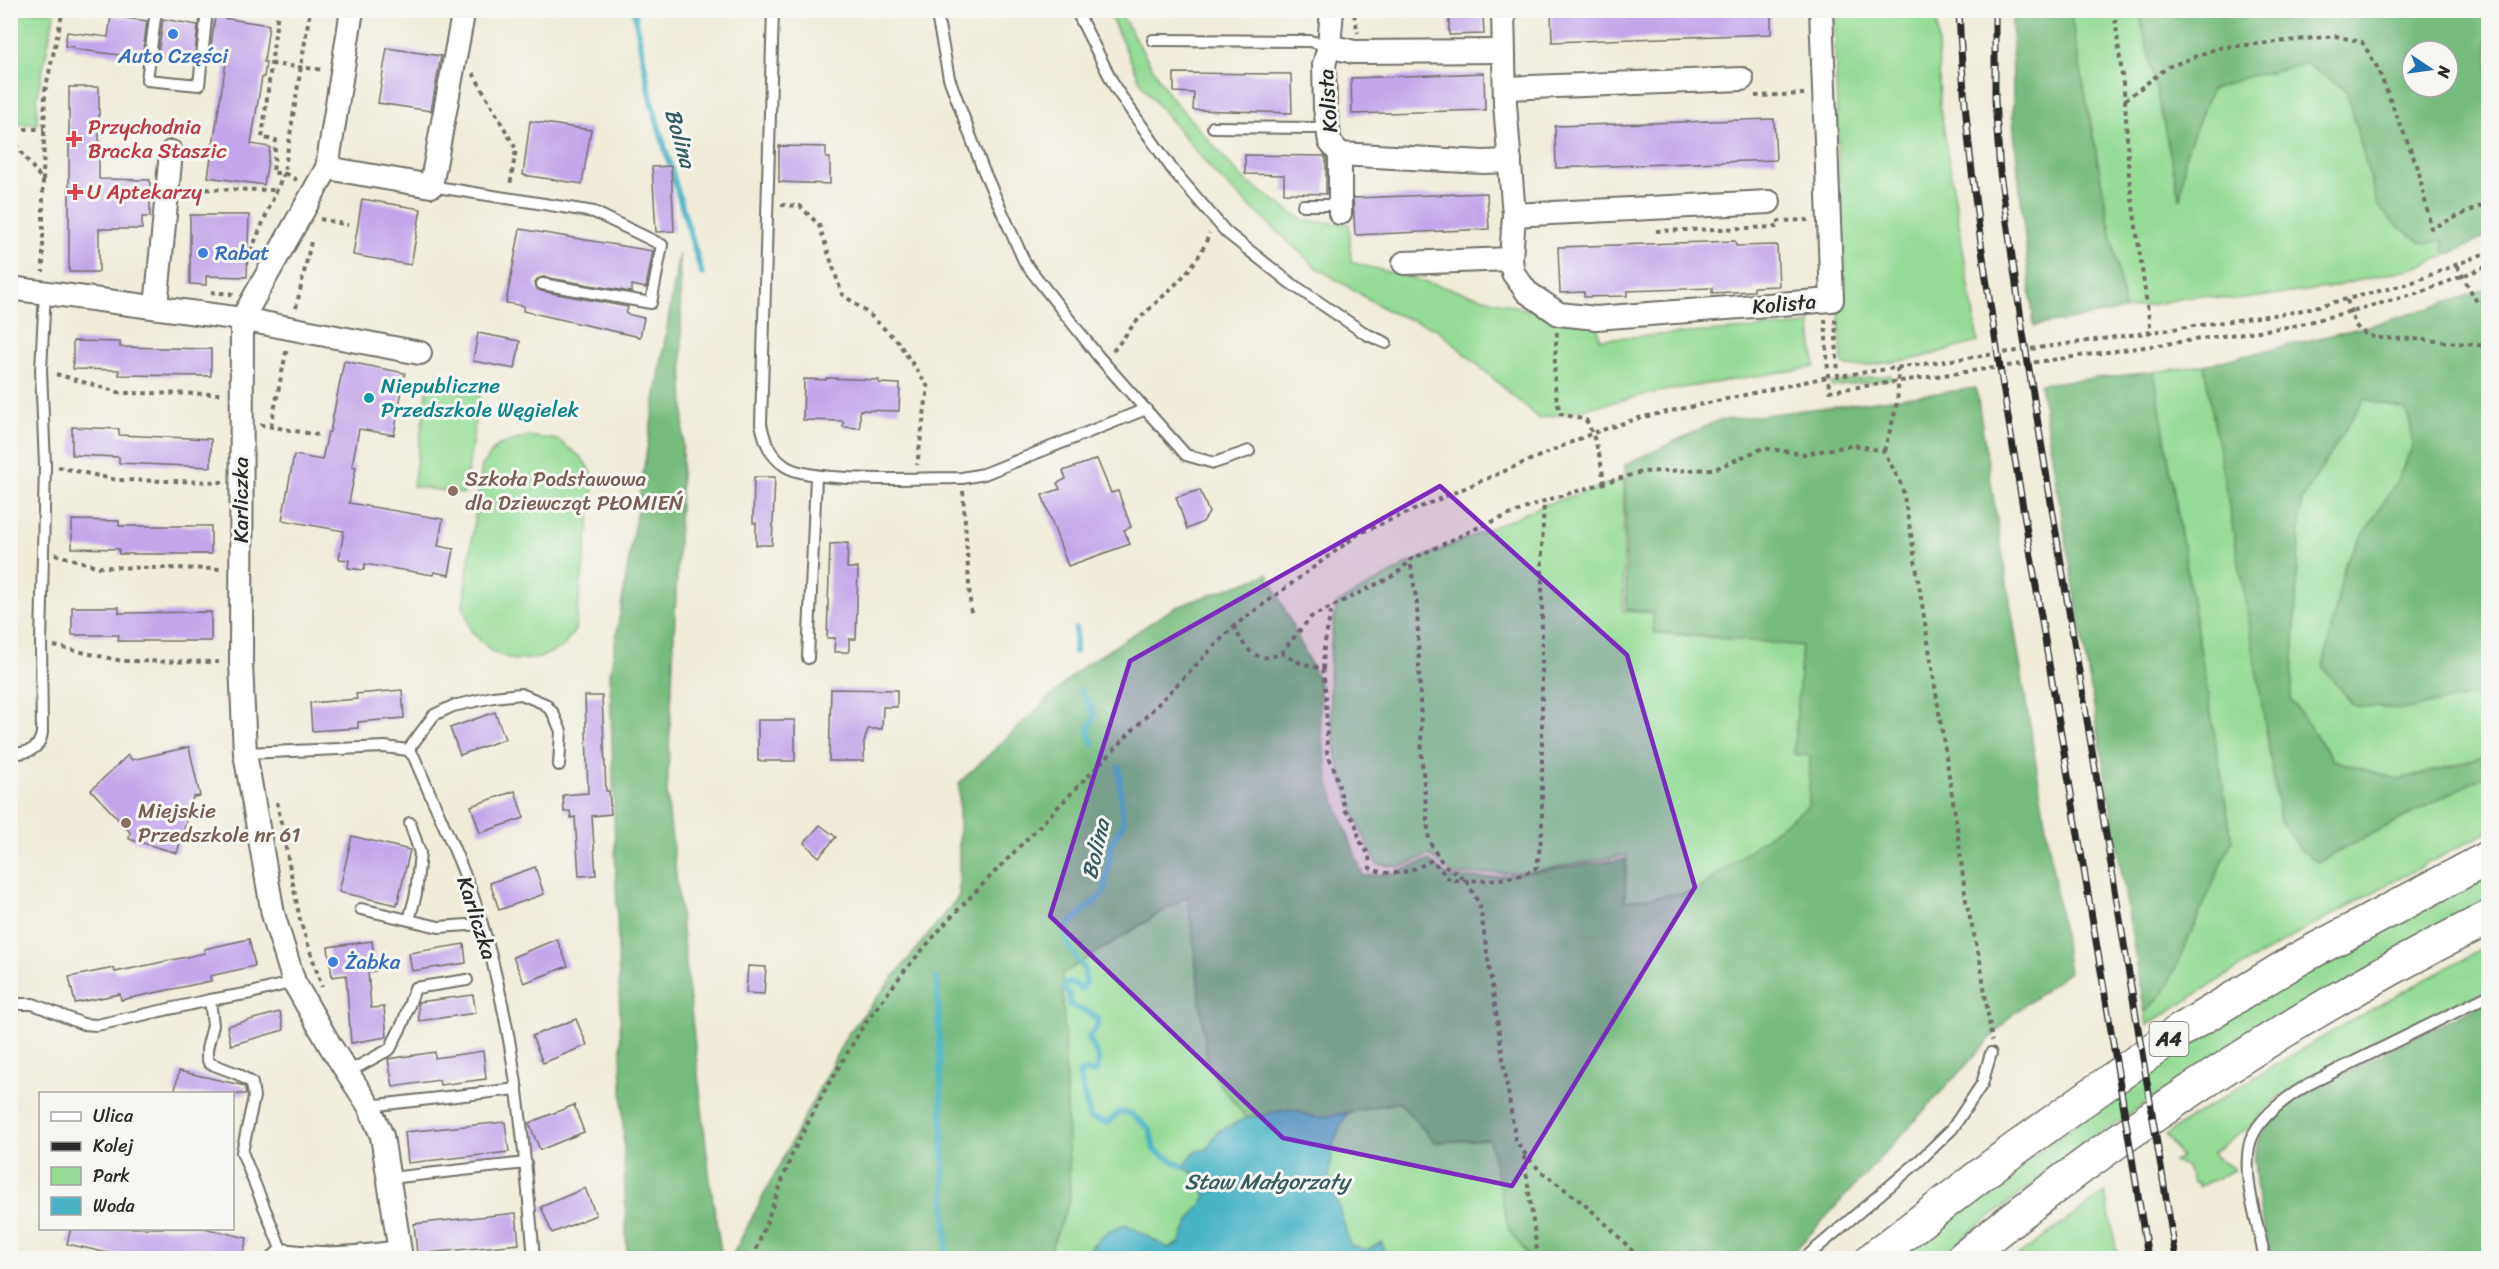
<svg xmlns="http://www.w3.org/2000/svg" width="2499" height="1269" viewBox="0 0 2499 1269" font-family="Sriracha,sans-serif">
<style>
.green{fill:#94dc96;stroke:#608460;stroke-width:1.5}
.forest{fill:#77bc7f;stroke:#517455;stroke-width:1.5;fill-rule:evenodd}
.water{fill:#48b4c5;stroke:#3a7078;stroke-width:1.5}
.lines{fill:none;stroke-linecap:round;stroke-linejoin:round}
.stream{stroke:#48b4c5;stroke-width:6}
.building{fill:#c2a5ea}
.lane-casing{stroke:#706f68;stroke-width:14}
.street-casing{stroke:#706f68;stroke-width:26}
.highway-casing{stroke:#706f68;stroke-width:36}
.path{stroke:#706f68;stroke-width:4;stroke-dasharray:4.5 4.5;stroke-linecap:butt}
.lane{stroke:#fff;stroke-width:10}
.street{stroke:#fff;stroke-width:22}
.highway{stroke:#fff;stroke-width:33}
.rail-casing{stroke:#2b2b2b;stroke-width:7}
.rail{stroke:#f6f6f2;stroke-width:4.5;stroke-dasharray:14;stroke-linecap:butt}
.marked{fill:#7b2cbf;fill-opacity:0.2;stroke:#7b2cbf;stroke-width:4.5;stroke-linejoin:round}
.shop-dot{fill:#3f7fe0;stroke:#f6f6f2;stroke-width:2}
.health-dot{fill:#e0444e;stroke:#f6f6f2;stroke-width:2}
.culture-dot{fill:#0f9aa8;stroke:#f6f6f2;stroke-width:2}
.education-dot{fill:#8d6e63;stroke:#f6f6f2;stroke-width:2}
.labels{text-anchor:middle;stroke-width:6;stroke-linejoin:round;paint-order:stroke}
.shield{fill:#f6f6f2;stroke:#686867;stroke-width:1.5}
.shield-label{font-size:20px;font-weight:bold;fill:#2b2b2b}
.shop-label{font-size:21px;fill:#366cbe;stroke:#f6f6f2;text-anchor:start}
.street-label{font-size:21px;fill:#2b2b2b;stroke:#f6f6f2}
.health-label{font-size:21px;fill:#be3a42;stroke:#f6f6f2;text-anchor:start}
.culture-label{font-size:21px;fill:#0d838f;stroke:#f6f6f2;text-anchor:start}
.education-label{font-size:21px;fill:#785e54;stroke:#f6f6f2;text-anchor:start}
.water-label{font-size:22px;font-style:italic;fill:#355b61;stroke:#f6f6f2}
</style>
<rect width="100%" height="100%" fill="#f6f6f2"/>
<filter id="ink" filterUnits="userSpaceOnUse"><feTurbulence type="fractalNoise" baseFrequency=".0167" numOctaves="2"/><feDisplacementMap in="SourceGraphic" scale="12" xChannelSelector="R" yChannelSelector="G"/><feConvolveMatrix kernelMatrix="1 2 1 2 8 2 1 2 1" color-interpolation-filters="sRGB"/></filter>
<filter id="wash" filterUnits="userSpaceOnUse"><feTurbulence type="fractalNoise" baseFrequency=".008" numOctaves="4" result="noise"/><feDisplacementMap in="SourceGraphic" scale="24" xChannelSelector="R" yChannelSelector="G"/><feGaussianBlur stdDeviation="1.35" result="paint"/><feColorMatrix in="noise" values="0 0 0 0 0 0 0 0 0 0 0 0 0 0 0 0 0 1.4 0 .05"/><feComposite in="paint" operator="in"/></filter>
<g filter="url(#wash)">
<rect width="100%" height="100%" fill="#f1ecda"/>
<g class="green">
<path d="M13,11H55L37,97V124H11L10,20Z"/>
<path d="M1108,11H1119L1168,94L1243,179L1304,221L1349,224L1351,262L1559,318L1597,324L1600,339L1810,325L1809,310L1815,367L1663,391L1539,419L1437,329L1390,312L1317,268L1216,175L1143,87Z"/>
<path d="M1834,11H1937L1940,106L1978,342L1915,359L1856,367L1847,366L1842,362L1839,310L1843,308Z"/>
<path d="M2070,11H2139L2180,198L2186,153L2211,90L2246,77L2306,64L2346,90L2378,207L2444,241L2445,256L2421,266L2327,288L2236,300L2199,295L2125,310Z"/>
<path d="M2204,365L2248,614L2280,820L2318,862L2488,774V832C2372,891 2257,954 2147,1025L2145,1013L2165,991L2232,841L2154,372Z"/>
<path d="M1891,375L1893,379L1832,387L1831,383Z"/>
<path d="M428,386L480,394L464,494L413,486Z"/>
<path d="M2364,399L2405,409C2410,421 2413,432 2412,445C2407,476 2363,536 2345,564L2406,709L2471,696L2488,704V756L2400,780L2333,760L2291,700L2301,501Z"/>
<path d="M528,436L558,440L581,457L595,478L575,630L564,646L540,658L514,660L492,652L471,631L463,605L482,466L497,446Z"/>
<path d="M1624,479L1623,611L1654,613L1655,633L1802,645L1794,753L1810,756L1809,805L1694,892L1625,901L1627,855L1528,872L1454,875L1429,855L1400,867L1377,864C1368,845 1358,825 1351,805C1328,744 1324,668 1337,604L1412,562L1547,504Z"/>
<path d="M2488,875V904L2186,1076L2085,1144L1937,1258H1892L2178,1050L2317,965Z"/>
<path d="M1189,895L1208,1068L1246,1118L1217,1132L1207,1149L1185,1168L1198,1176L1207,1197L1188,1223L1180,1243L1168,1248L1126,1225L1092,1245L1088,1258H1047L1070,1199L1062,974Z"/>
<path d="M2488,946V990L2296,1086L2276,1099L2248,1128L2212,1153C2218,1163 2228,1162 2234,1170L2198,1187V1183H2193L2185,1166L2173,1162L2181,1157L2165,1135C2269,1065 2378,1004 2488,946Z"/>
<path d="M1399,1102L1435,1142L1489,1139L1509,1230L1525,1251L1527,1258H1385L1382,1242L1367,1250L1350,1245L1329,1175L1334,1141L1347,1113Z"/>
<path d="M2105,1193L2118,1258H2015Z"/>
</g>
<g class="forest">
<path d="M2012,11H2070L2125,310L2034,326L2013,121Z"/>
<path d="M2139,11H2488V236L2445,256L2444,241L2423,243L2400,228L2378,207L2346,90L2306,64L2246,77L2211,90L2186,153L2180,200ZM2412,51H2448V87H2412Z"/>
<path d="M679,254L684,413L667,795L710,1181L722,1258H627L610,674Z"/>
<path d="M2488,288V704L2471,696L2406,709L2354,706L2323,667L2345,564L2397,481L2412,447L2411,424L2405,409L2364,399L2301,501L2291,700L2333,760L2400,780L2488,756V774L2318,862L2300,849L2280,820L2248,614L2204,365C2300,342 2396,323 2488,288Z"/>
<path d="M2154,372L2232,841L2165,991L2145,1013L2040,384Z"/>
<path d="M1976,388L2069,972L2013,1014L1788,1258H1527L1525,1251L1509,1230L1489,1139L1435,1142L1399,1102L1317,1118L1290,1109L1246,1118L1208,1068L1188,895L1062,974L1070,1199L1047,1258H731L847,1035L959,896V783L1082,667L1174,608L1268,574L1320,684V718L1329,784L1363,876L1394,873L1428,860L1451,878H1489L1625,859V901L1694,892L1809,805L1810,756L1794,754L1802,646L1653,631V612L1626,610L1625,465L1717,421Z"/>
<path d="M2488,1001V1258H2270L2258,1202L2254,1159L2258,1141L2272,1119L2306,1092Z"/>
</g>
<path class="water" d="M1290,1109L1317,1118L1347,1113L1334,1141L1329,1175L1350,1245L1367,1250L1382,1242L1385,1258H1088C1094,1238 1107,1232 1126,1224L1168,1248L1180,1243L1188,1223L1206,1197L1198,1176L1184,1167L1194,1152L1207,1149L1217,1132L1246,1118Z"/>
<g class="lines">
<g class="stream">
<path d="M634,10L651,101L702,274"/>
<path d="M1075,652L1076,629"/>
<path d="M1080,690L1095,715L1088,730L1093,744"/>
<path d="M1119,768L1123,825L1112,842L1104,893L1065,928L1069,947L1084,969L1086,983L1081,989L1075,984L1066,983L1064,988L1070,996L1069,1004C1079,1010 1090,1010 1098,1020L1096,1029L1089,1036C1092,1052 1104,1054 1095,1073L1087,1071L1079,1073L1090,1118L1108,1123L1119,1112L1130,1113L1150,1129L1154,1150L1184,1167"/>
<path d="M937,979L947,1258"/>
</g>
</g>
<g id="blocks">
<g class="building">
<path d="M1551,10H1771V34L1552,42Z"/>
<path d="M1483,15L1484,34L1449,35V16Z"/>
<path d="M111,16L147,21L142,58L74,49V47L65,46L67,32L108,37Z"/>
<path d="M215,17L269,25L264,62H266L264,77H262L251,144L270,147L264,185L208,177L227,56L210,54Z"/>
<path d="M163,19L198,25L194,62L158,56Z"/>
<path d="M387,48L441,56L431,111L378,103Z"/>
<path d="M1174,73L1291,74L1292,113L1193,110L1194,93L1174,92Z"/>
<path d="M1484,73L1485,110L1352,114L1351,78Z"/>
<path d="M69,87H99V179L150,180V217H142V229H99V272H69Z"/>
<path d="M1774,119L1776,160L1556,168L1555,126Z"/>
<path d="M530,121L591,130L582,184L523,175Z"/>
<path d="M779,146L826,147V158H830V184L779,182Z"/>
<path d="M1245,155L1324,156L1326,159V194L1284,193V175L1245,174Z"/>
<path d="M671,166L674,231L656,232L652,167Z"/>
<path d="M1487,193L1489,229L1355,235L1353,198Z"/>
<path d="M362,199L421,209L411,265L353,255Z"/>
<path d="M190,215H249L247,277L206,276V285L190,284Z"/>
<path d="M520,229L653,251L646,288L632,285L631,292L543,277L537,279L535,283L537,289L541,291L628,307L626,314L644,318L640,337L523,311L524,306L506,303Z"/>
<path d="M1735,241L1736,246L1777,245L1779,286L1754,287V291L1712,293V288L1627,291V296L1584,297V292L1560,293L1558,247Z"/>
<path d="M478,333L520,341L515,369L473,361Z"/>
<path d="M73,341L120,342V347L211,349V376L119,375V370L73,369Z"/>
<path d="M344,361L405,373L394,435L359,429L352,466L356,467L349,503L443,519L438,546L454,549L449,575L434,572L433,575L365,564L364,570L348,568L349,560L339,559L344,531L282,520L294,455L322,460L328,432H330Z"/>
<path d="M826,378L879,380V383L900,384L899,411L860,410V428L843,427V421L803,420L804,379L826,380Z"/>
<path d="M72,427L119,429V435L211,439V467L119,463V457L72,455Z"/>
<path d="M1097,459L1111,493L1118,491L1131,527L1124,530L1130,544L1068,566L1042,495L1060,489L1057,483L1066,479L1063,471Z"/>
<path d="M754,477H775L772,545H756V523H753Z"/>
<path d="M1200,490L1209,513L1203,522L1187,529L1176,497Z"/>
<path d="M72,520L119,521V526H211V554H119V549L72,548Z"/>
<path d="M848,543L847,568H858L856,639H849V652H834L835,638H827L830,544Z"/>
<path d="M72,607H119V613L211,612V641H118L119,635H72Z"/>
<path d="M831,689L897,690V707H883L882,729H868L864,742V761H829Z"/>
<path d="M402,690L404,718L358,722V728L312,731L310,703L357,699L356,694Z"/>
<path d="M585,696H602L606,791H609L611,814L592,816L596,875L579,876L575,817L571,818L570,811L564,812L563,795L588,793Z"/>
<path d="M495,712L505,739L460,755L450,728Z"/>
<rect x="758" y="720" width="37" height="41"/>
<path d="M189,747L200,796L193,797L177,853L129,839L130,832L91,790L128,755L132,760Z"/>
<path d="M515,791L524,818L480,833L471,806Z"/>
<path d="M820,825L836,837L819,857L804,843Z"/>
<path d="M352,836L410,850L397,905L339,892Z"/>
<path d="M535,867L544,894L499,910L490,883Z"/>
<path d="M249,939L255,966L210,976L211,981L121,1000L120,994L75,1003L69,977L114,968L115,972L205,953L204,949Z"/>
<path d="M557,939L568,966L524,983L513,957Z"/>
<path d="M372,941L376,971L368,972L371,1008L384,1007L387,1037L351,1043L346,975L332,977L328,947Z"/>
<path d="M464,944L466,963L412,971L409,953Z"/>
<path d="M748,966L766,967L764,994L746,993Z"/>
<path d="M473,995L476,1013L419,1021L418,1002Z"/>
<path d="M280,1012L284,1030L231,1045L227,1026Z"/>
<path d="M576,1019L587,1045L543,1063L532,1036Z"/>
<path d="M483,1051L486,1079L440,1085L439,1080L393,1087L388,1059L435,1052V1058Z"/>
<path d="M179,1071L241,1085L245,1087L246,1094H174Z"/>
<path d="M574,1105L584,1132L540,1150L529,1123Z"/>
<path d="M505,1122L509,1152L408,1163L405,1132Z"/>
<path d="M585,1188L596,1215L552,1233L541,1207Z"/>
<path d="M516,1213L519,1244L417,1254L414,1224Z"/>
<path d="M71,1228H204L247,1238L242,1258H131L67,1244Z"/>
</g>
</g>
</g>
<g filter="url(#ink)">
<use href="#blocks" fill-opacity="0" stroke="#706f68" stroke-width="1.5"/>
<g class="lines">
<g class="lane-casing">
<g id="lane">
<path d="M156,10L147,80L199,85L207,10"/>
<path d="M773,10L761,424C765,442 769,455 785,466C811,484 926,478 962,478L984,474L1146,409"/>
<path d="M936,10L949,78L982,167L1025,263L1098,356L1186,455L1214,463L1249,451"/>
<path d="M1076,10L1116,89L1172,169L1226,232L1289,282L1366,334L1386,343"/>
<path d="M1153,40L1310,41L1329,46"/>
<path d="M1213,127L1314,128L1326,126"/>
<path d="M431,186L594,212L662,245L651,303L542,284"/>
<path d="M1303,205H1339"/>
<path d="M808,658L816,477"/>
<path d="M408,750L434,715L453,706L493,697L521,694L545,704L553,713L561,731L559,765"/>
<path d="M245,753L385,747L408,750L414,757C435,807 460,857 477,908C514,1021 524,1141 534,1258"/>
<path d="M10,754C27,753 39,751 42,733L41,643L45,465L41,370L45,292"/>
<path d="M361,909L439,927L482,924"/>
<path d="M409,920L416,894L420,853L410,823"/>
<path d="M210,1000L213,1025L207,1049V1058L209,1063L238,1074L252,1083L254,1097L242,1152L281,1249C323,1255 357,1252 399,1246"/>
<path d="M10,1004H33L83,1024L97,1025L210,1000L251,993L294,982"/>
<path d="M348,1072L390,1049L403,1023L415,988L467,980"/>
<path d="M369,1106L517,1089"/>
<path d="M390,1178L526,1163"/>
<path d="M271,1258L281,1249"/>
<path d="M1805,1258L1918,1162L1952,1129L1982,1084L1991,1053"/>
<path d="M2265,1258C2258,1226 2243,1180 2249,1147C2254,1120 2287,1097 2309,1084L2488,996"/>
</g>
</g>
<g class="street-casing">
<g id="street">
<path d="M352,10L327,168L242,319L420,353"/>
<path d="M1332,10L1329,46L1324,65L1325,108L1330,142L1340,154L1483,162L1510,161"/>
<path d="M1503,10L1505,104L1514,215L1511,259L1513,273L1527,292L1559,314L1596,318L1832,300L1821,10"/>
<path d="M1329,46L1354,52L1503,51"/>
<path d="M1505,88L1742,79"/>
<path d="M1340,154V213"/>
<path d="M327,168L431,186L462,20L457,10"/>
<path d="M1514,215L1769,202"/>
<path d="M1404,263L1511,259"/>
<path d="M10,288L242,319L241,664L245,753L273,914L294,982L331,1047L369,1106L382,1136L401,1258"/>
<path d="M156,307L171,152"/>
</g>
</g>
<g class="highway-casing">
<g id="highway">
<path d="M1873,1258L2007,1155L2178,1032L2300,958L2488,858"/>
<path d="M1963,1258C2126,1127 2300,1011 2488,918"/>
</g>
</g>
<g class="path">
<path d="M2114,10L2125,100L2129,177L2151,333"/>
<path d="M1354,14L1358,33"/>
<path d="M271,64L324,70"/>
<path d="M473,73L516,149L510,186"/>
<path d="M1755,96L1804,94"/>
<path d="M2125,100L2168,67L2218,48L2335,36L2362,42L2377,67L2418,168L2431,228L2488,203"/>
<path d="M15,129H44"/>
<path d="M10,137L43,181V272"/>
<path d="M297,180L284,173L310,10"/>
<path d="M43,181L45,91L63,10"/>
<path d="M188,189L277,190"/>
<path d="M781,205L800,206L819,225L842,294L870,315L898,342L928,387L917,465"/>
<path d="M320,219L348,225"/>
<path d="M1656,231L1778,227L1779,221L1811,220"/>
<path d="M251,260L250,253L284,173H273L276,140L262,138L278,10"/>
<path d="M2457,266L2477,302L2488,300"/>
<path d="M211,292L231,294L233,292"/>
<path d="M2347,300L2355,325L2362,332L2375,338L2415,339L2488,346"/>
<path d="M296,308L311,242"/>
<path d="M1825,319L1829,391L2294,326L2416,294L2488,266"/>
<path d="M1835,319L1838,376L2294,312L2408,284L2488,252"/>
<path d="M1557,332C1555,360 1551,387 1561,414L1586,420C1597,441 1601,460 1604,483"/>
<path d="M1113,351C1121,342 1128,331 1136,322C1163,294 1198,271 1209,233"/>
<path d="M56,374L121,393L222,394"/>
<path d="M262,423V425L318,435"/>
<path d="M271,426L287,348"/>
<path d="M1884,451C1893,418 1901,403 1897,368"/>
<path d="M58,467L117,480L223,482"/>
<path d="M963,491L971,615"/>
<path d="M10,514L13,520L10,551"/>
<path d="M55,554L99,567L223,569"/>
<path d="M1234,626C1243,647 1256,666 1281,653L1298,662L1323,669L1326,697L1327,753L1335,771L1345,810L1355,822L1360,841L1369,855L1370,868C1392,878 1411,872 1432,860L1450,880C1476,881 1517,882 1537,867L1542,831V547L1544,501"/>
<path d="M54,646L122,661L222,662"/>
<path d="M1281,653L1311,617L1395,575L1410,561"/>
<path d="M1323,669L1324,647L1332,606"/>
<path d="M277,802L300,920L322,987"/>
<path d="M1524,1156L1538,1258"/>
<path d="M753,1258L793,1152L825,1090L864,1025L905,970L950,918L1234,626L1360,533L1593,433L1639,418L1827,377"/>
<path d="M1639,1258C1622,1240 1604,1221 1585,1205C1558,1182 1532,1171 1515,1138L1480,906L1467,881L1443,864L1429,841L1422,761L1417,604L1410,560L1479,527L1544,501L1641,472L1715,469L1763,448L1804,454L1854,445L1884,451L1902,486L1911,534L1956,820L1966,901L1980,960L1992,1041"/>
</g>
<use href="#lane" class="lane"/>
<use href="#street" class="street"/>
<use href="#highway" class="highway"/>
<g class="rail-casing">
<g id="rail">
<path d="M1959,10C1966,186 1999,359 2027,532C2067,774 2110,1016 2148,1258"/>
<path d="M1995,10V100L2000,173L2023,333L2176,1258"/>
</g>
</g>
<use href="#rail" class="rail"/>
</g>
</g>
<path class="marked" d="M1440,486L1627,655L1695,887L1512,1186L1283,1138L1050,916L1130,661Z"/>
<g class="shop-dot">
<circle cx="173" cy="34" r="6"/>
<circle cx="203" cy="253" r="6"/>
<circle cx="333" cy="962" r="6"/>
</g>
<g class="health-dot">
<path d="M71 130h6v6h6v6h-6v6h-6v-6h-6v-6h6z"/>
<path d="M72 183h6v6h6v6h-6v6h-6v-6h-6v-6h6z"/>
</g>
<circle class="culture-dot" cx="369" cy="398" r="6"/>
<g class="education-dot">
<circle cx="453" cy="491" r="6"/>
<circle cx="126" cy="823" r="6"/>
</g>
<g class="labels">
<rect class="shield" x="2149.5" y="1022" width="39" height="34" rx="4.5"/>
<g class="shield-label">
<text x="2169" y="1046">A4</text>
</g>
<g class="shop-label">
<text x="173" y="63" text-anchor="middle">Auto Części</text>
<text x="215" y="260">Rabat</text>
<text x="345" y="969">Żabka</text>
</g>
<g class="street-label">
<text transform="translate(1328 101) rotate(-94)" y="7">Kolista</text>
<text transform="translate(1784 304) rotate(-5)" y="7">Kolista</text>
<text transform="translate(241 500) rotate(-90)" y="7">Karliczka</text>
<text transform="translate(477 918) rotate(72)" y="7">Karliczka</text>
</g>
<g class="health-label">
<text x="88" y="134">Przychodnia<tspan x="88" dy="24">Bracka Staszic</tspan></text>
<text x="87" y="199">U Aptekarzy</text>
</g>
<g class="culture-label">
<text x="381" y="393">Niepubliczne<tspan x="381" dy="24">Przedszkole Węgielek</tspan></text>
</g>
<g class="education-label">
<text x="465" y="486">Szkoła Podstawowa<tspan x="465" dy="24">dla Dziewcząt PŁOMIEŃ</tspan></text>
<text x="138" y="818">Miejskie<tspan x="138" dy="24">Przedszkole nr 61</tspan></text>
</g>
<g class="water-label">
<text transform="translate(681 138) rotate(74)" y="8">Bolina</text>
<text transform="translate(1095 849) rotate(-77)" y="8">Bolina</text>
<text x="1267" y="1189">Staw Małgorzaty</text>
</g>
</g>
<rect width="2499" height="1269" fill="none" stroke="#f6f6f2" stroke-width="36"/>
<rect x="39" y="1092" width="195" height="138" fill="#f6f6f2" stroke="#a5a5a2" stroke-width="1.5"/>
<rect x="51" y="1112" width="30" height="9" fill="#ffffff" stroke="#a5a5a2" stroke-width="1.5"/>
<text x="93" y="1122" font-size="18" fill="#2b2b2b">Ulica</text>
<rect x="51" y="1142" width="30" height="9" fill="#2b2b2b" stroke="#a5a5a2" stroke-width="1.5"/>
<text x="93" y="1152" font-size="18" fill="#2b2b2b">Kolej</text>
<rect x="51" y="1167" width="30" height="18" fill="#94dc96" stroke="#a5a5a2" stroke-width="1.5"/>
<text x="93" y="1182" font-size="18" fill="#2b2b2b">Park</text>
<rect x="51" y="1197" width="30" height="18" fill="#48b4c5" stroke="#a5a5a2" stroke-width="1.5"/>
<text x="93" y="1212" font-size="18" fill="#2b2b2b">Woda</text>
<g transform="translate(2430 69) rotate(103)"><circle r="28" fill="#f6f6f2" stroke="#a5a5a2" stroke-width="1.5"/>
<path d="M0-4.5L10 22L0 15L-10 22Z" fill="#1f6fb2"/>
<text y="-9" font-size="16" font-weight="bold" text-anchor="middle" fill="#2b2b2b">N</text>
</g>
</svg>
